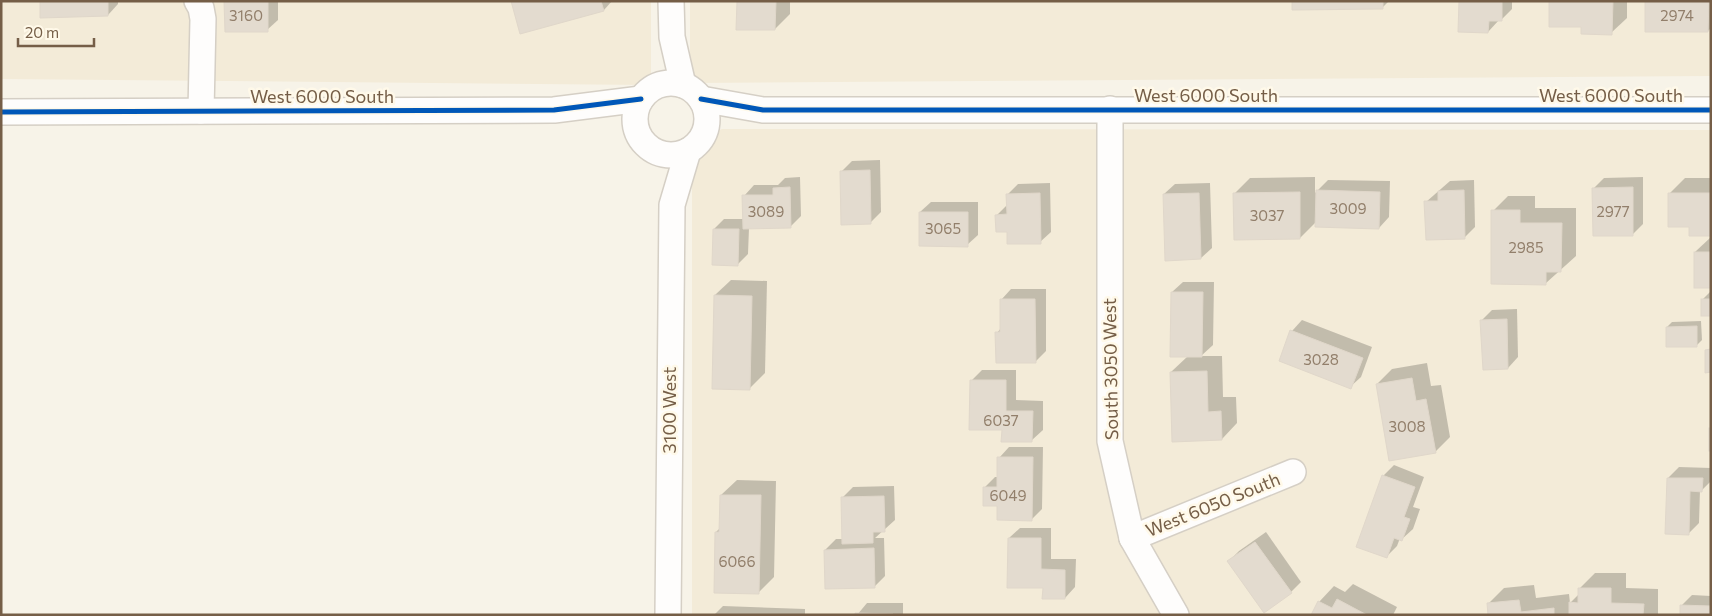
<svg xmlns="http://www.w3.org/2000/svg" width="1712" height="616" viewBox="0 0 1712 616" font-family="Commissioner,sans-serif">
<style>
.residential{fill:#f3ebd8}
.shadow{fill:#0003}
.building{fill:#e3dbcf;stroke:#e0d7ca}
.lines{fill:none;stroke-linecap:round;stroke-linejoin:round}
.minor-casing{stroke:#d5cfc5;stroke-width:28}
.minor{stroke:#fefdfc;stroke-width:25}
.cycleway-casing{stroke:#fff9e9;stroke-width:8}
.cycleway{stroke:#0057b8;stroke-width:5}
.labels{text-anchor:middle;stroke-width:5;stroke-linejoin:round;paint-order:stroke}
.number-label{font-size:15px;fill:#927f6b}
.street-label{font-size:18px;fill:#755e47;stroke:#fff9e9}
</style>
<rect width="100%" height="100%" fill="#f7f3e8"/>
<g class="residential">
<path d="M1,1H651V85L1,79Z"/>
<path d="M690,1H1711V76L690,83Z"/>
<path d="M722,129L1711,130V615H692V157L701,139Z"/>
</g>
<g class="shadow">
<path d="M41,1H118V4L108,15Z"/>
<path d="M226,1H278V20L267,30Z"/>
<path d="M512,1H612L604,10Z"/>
<path d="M738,1H790V14L775,29Z"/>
<path d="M1294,1H1389L1382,8Z"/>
<path d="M1460,1H1512V9L1501,20H1499L1488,32Z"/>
<path d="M1551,1H1627V18L1611,33Z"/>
<path d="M1646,1H1711V28L1708,31Z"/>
<path d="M880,160L881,212L870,223L842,171L852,161Z"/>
<path d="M800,177L801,216L790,227L749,228L748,254L737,265L714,229L724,219H744V196L754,185H778L785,178Z"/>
<path d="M1315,177V193L1328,180L1390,181L1389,217L1379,228L1317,221L1300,238L1235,193L1250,178Z"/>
<path d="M1643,177V224L1633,234L1593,189L1604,178Z"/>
<path d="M1685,178H1711V235L1690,226L1670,193Z"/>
<path d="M1474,180L1475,227L1465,237L1426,202L1450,181Z"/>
<path d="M1050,183L1051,232L1040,242L1008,231L997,215L1008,204V194L1018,184Z"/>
<path d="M1210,183L1212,248L1201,258L1164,194L1175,184Z"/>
<path d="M1508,196H1535V208H1576V256L1546,283L1493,211Z"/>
<path d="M931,202H978V235L967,245L920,212Z"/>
<path d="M1711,237V287L1695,252Z"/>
<path d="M731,280L767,281L765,373L750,388L715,295Z"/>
<path d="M1183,282H1214L1213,345L1201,356H1222L1223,397H1236L1237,423L1222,439L1171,372L1188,356L1172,292Z"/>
<path d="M1011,289H1046V351L1036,361L997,333L1001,328V300Z"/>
<path d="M1711,291V315L1703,299Z"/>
<path d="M1517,309L1518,357L1508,368L1481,321L1492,310Z"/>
<path d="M1302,320L1372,347L1361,377L1350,387L1292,331Z"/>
<path d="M1701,321L1702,340L1697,345L1667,327L1672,322Z"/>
<path d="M1427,363L1431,386L1441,385L1450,437L1435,452L1377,384L1392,369Z"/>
<path d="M982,370H1016V400L1043,401V430L1032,440L971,381Z"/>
<path d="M1009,447H1043L1042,509L1032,519L985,487L995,477H998L999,458Z"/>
<path d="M1394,465L1424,477L1413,507L1420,509L1413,529L1402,539L1400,538L1397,546L1386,557L1383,476Z"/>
<path d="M1679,467L1711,468V481L1702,490H1700L1699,523L1688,534L1668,478Z"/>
<path d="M737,480L776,481L774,577L759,592L716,532L721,527V495Z"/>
<path d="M894,486L895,520L875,538H884L885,576L874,587L825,550L836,539H843L842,498L853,487Z"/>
<path d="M1020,528H1051V559H1076L1075,587L1065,598L1044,587L1009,538Z"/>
<path d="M1266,532L1301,582L1291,592L1229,561L1239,551Z"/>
<path d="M1595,573H1626V588L1658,589V615H1489L1488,604L1504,588L1534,585L1536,598L1569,594L1570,603L1580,593V588Z"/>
<path d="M1353,584L1397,607L1393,615H1312L1319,602L1334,586L1345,592Z"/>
<path d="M1692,595L1711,596V615L1681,606Z"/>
<path d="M867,603H903V615H857Z"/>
<path d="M723,606L805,609V615H714Z"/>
</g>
<g class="building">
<path d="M40,1H108V16L40,18Z"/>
<path d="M224,1H268V32H225Z"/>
<path d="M511,1H601L604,11L520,34Z"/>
<path d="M737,1H776L775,30H736Z"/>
<path d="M1292,1H1383V9L1292,10Z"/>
<path d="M1459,1H1502V21H1489L1488,33L1458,32Z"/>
<path d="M1549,1H1613L1612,35L1581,34V27H1549Z"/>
<path d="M1645,1H1709L1708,32H1645Z"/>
<path d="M870,170L871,224L841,225L840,171Z"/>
<path d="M790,187L791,228L743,229L742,195H773V188Z"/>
<path d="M1633,187V236H1593L1592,188Z"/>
<path d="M1316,190L1380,192L1379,229L1315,227Z"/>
<path d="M1464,190L1465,239L1426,240L1424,201H1438V191Z"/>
<path d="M1300,192V239L1234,240L1233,193Z"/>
<path d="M1040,193L1041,244H1007V232H996L995,215L1007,214L1006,194Z"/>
<path d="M1199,193L1201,259L1165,261L1163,194Z"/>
<path d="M1668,193H1711V236H1689V227H1668Z"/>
<path d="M1491,210H1520V223H1562L1561,272H1546V285L1491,284Z"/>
<path d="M919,212H968V247L919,246Z"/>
<path d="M713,229H739L738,266L712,265Z"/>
<rect x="1694" y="252" width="17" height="36"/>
<path d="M1171,292H1203L1202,357H1170Z"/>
<path d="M714,295L752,296L750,390L712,389Z"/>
<path d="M1000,299H1035L1036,363H996L995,332H1000Z"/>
<rect x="1701" y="299" width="10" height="17"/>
<path d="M1507,319L1508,369L1483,370L1480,320Z"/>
<path d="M1697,326V347H1666V327Z"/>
<path d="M1290,330L1363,358L1351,389L1279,361Z"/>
<path d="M1711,349V372L1705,373V350Z"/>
<path d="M1207,371L1208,412L1221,411L1222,440L1172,442L1170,372Z"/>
<path d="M1412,378L1416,401L1426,399L1436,453L1389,461L1376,384Z"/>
<path d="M970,380H1006V411H1033L1032,442H1001L1002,430H969Z"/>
<rect x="1709" y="428" width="2" height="23"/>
<path d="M997,457H1033L1032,521L997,520V506H983V487H997Z"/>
<path d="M1382,475L1415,487L1404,517L1410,519L1402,541L1394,538L1387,558L1356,547Z"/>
<path d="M1667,478H1703L1702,492L1690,491L1689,535L1665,534Z"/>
<path d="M720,495H761L759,594L714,593L715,532H719Z"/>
<path d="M884,496L885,532H873V543L842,544L841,497Z"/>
<path d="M1008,538H1041V569L1065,570V599H1042L1043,588H1007Z"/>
<path d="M1255,542L1292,593L1264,613L1227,561Z"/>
<path d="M874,548L875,588L825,589L824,550Z"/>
<path d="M1578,588H1611V603L1644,604L1643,615H1569V602L1578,603Z"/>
<path d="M1337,599L1367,615H1311L1318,601L1332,608Z"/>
<path d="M1519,600L1521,612L1554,608V615H1488L1487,603Z"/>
<path d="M1680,605L1711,606V615H1680Z"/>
<path d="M855,613L893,614V615H855Z"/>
</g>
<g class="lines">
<g class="minor-casing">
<g id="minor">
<path d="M197,1L201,8L203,19L201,111"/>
<path d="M671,1L672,37L683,85"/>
<circle cx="671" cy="119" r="36"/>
<path d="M701,99L763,110H1711"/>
<path d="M1110,109V441L1132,538L1176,615"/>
<path d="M1,112L554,110L641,99"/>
<path d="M1132,538L1293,472"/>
<path d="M668,615L672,205L688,151"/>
</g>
</g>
<use href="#minor" class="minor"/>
<g class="cycleway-casing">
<g id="cycleway">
<path d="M701,99L763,110H1711"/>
<path d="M1,112L554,110L641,99"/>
</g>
</g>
<use href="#cycleway" class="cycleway"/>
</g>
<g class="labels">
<g class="number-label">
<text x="246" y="21">3160</text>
<text x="1677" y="21">2974</text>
<text x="1348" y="214">3009</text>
<text x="766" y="217">3089</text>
<text x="1613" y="217">2977</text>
<text x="1267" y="221">3037</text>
<text x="943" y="234">3065</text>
<text x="1526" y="253">2985</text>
<text x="1321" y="365">3028</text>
<text x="1001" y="426">6037</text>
<text x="1407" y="432">3008</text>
<text x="1008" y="501">6049</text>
<text x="737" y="567">6066</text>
</g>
<g class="street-label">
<text x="1206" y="102">West 6000 South</text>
<text x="1611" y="102">West 6000 South</text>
<text x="322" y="103">West 6000 South</text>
<text transform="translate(1111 369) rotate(-91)" y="6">South 3050 West</text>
<text transform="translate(670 410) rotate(-90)" y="6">3100 West</text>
<text transform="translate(1213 505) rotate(-22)" y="6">West 6050 South</text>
</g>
</g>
<rect width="1712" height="616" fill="none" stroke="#755e47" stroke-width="5"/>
<path d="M18 38v8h76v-8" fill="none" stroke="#755e47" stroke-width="2.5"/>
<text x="25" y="38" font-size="15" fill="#755e47" stroke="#fff9e9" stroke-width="4" paint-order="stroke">20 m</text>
</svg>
